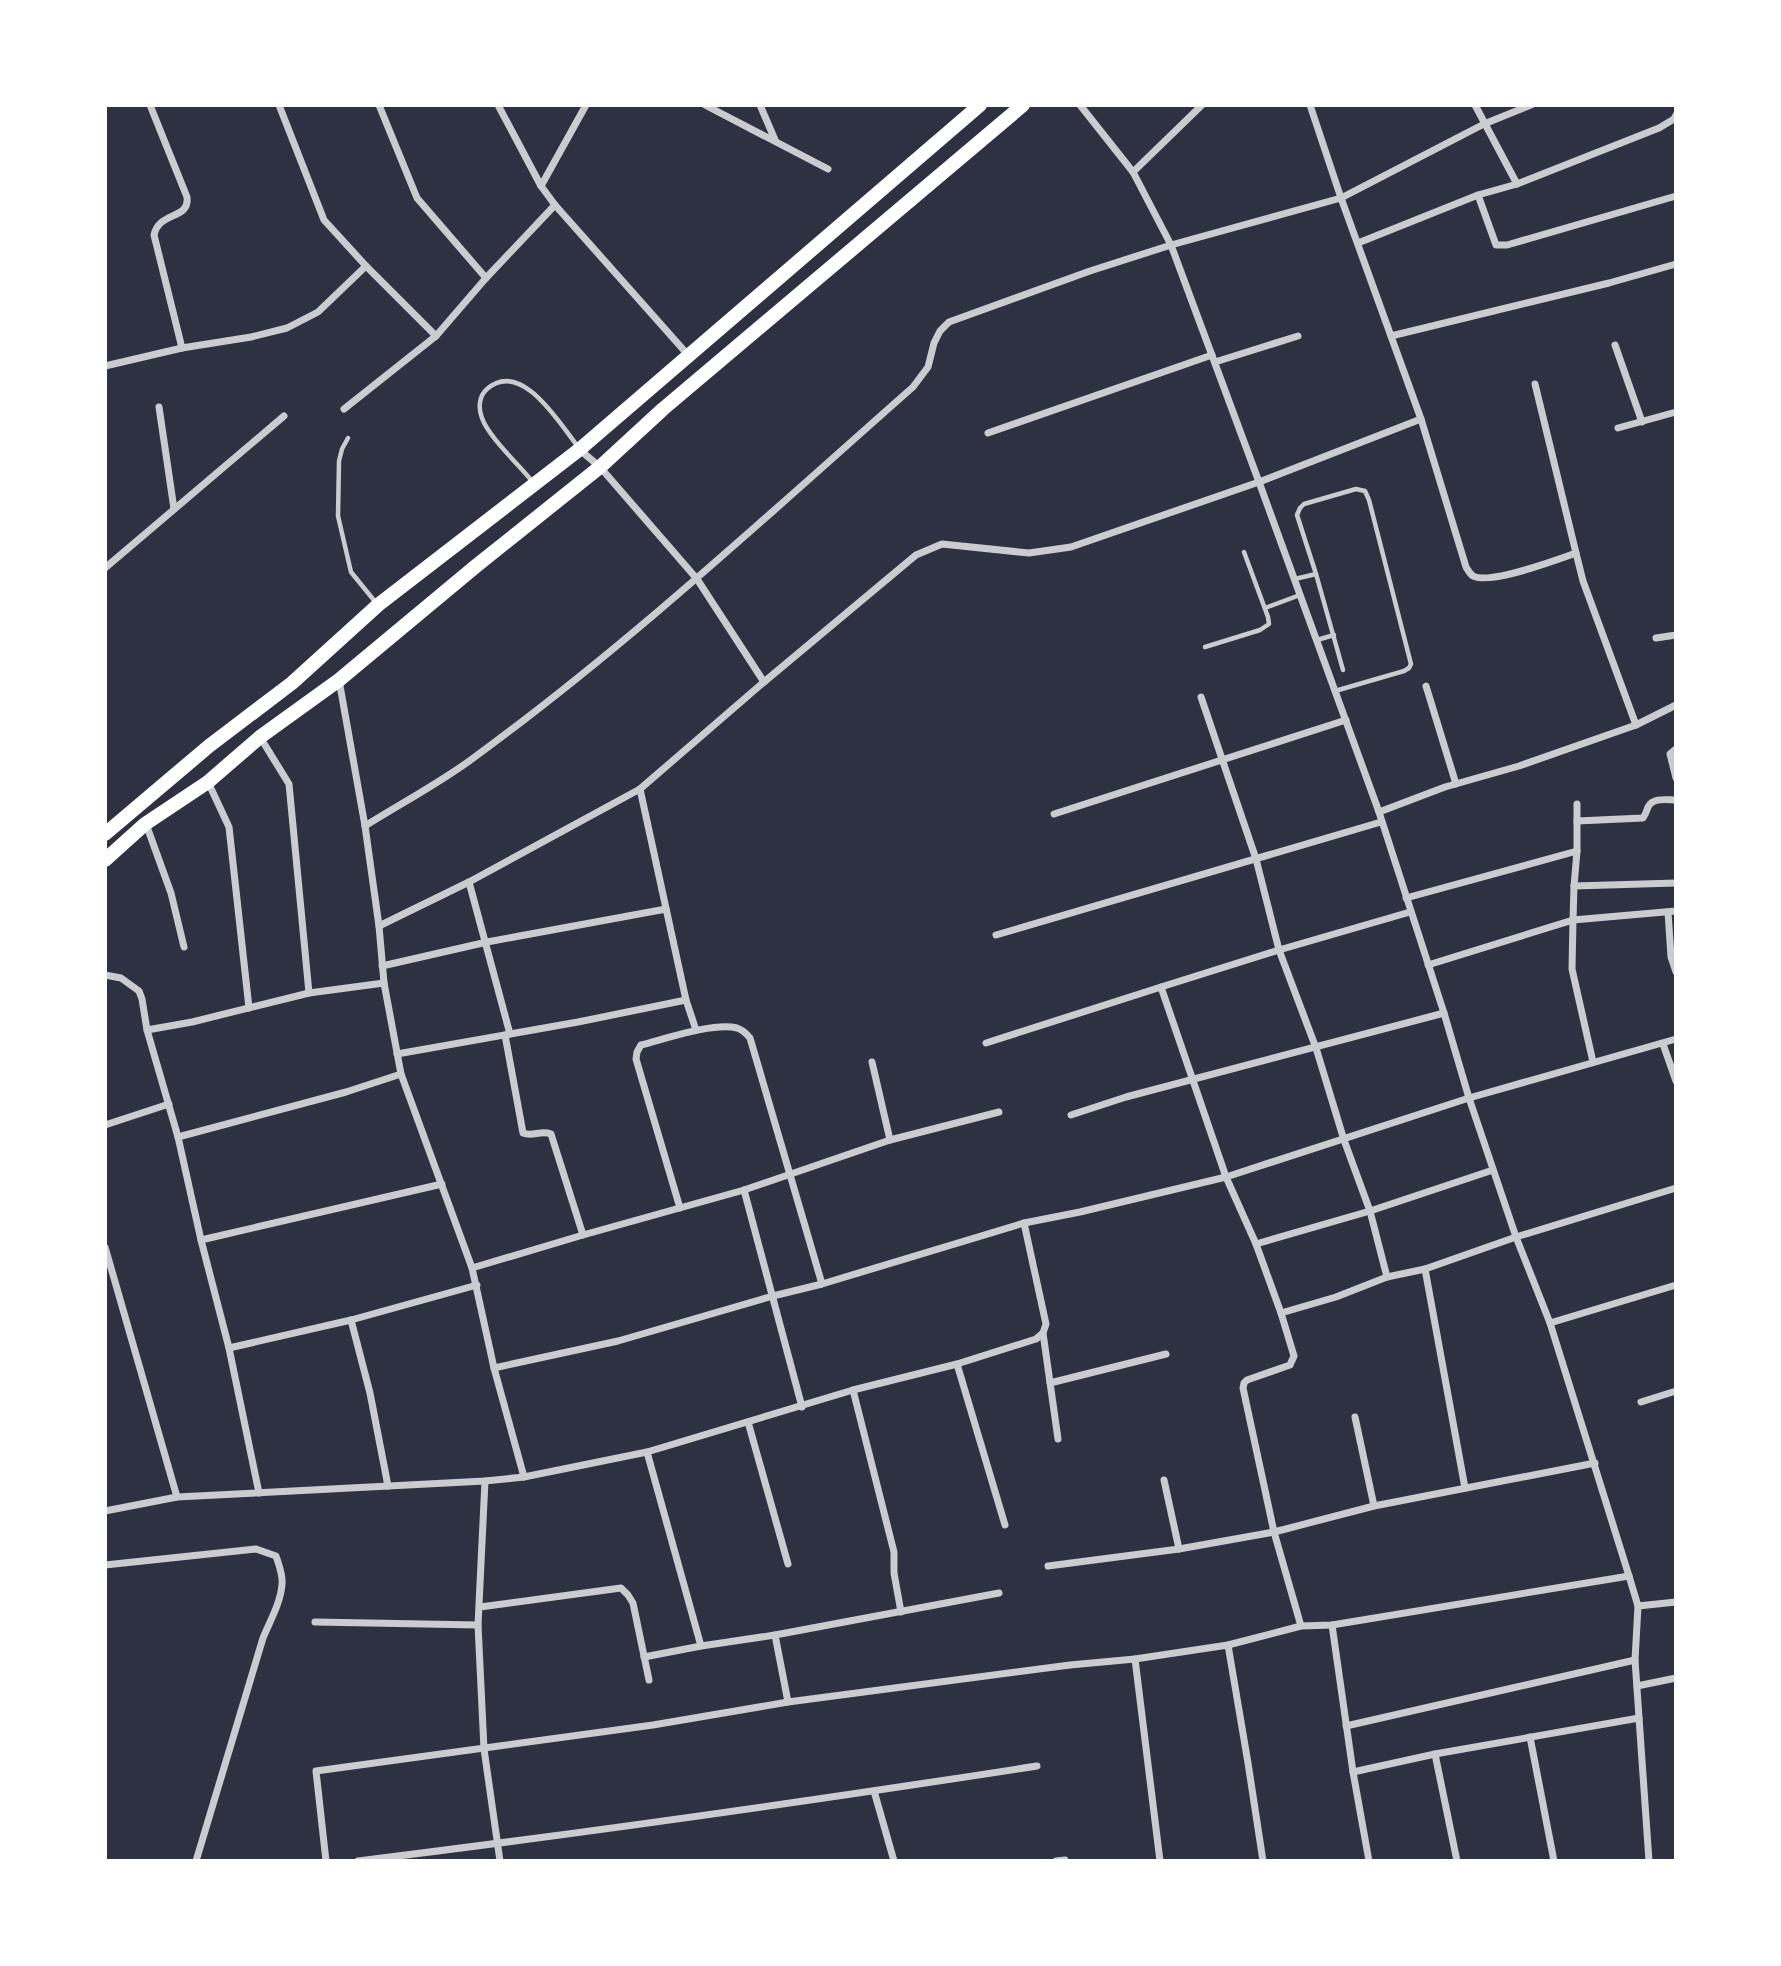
<svg xmlns="http://www.w3.org/2000/svg" width="1781" height="1966" viewBox="0 0 1781 1966" font-family="Commissioner,sans-serif">
<style>
.lines{fill:none;stroke-linecap:round;stroke-linejoin:round}
.service{stroke:#caccd0;stroke-width:4.5}
.minor{stroke:#caccd0;stroke-width:7}
.trunk{stroke:#fff;stroke-width:14}
</style>
<rect width="100%" height="100%" fill="#2d3142"/>
<g class="lines">
<g class="service">
<path d="M348,438L342,449L339,461L338,516L351,572L377,604"/>
<path d="M532,481C519,465 488,436 482,418C478,408 479,396 487,389C522,358 561,426 579,448"/>
<path d="M1316,574L1343,670"/>
<path d="M1295,579L1316,574L1297,515L1300,508L1304,504L1356,489L1365,491L1369,500L1411,664L1409,668L1404,671L1335,691"/>
<path d="M1265,608L1300,595"/>
<path d="M1317,640L1334,635"/>
<path d="M1205,647L1260,630L1269,624L1268,617L1244,552"/>
</g>
<g class="minor">
<path d="M150,105L187,197C190,220 159,211 154,235L182,348"/>
<path d="M279,105L324,220L366,266L436,336"/>
<path d="M379,105L417,198L486,278"/>
<path d="M498,105L541,186L555,205"/>
<path d="M705,105L828,169"/>
<path d="M760,105L775,140"/>
<path d="M1080,105L1133,172L1171,245L1259,482L1379,812L1444,1013L1469,1098L1516,1237L1550,1323L1676,1285"/>
<path d="M1310,105L1341,198L1421,419L1466,567C1468,570 1470,574 1473,576C1490,585 1556,560 1576,553L1583,581L1636,725L1676,705"/>
<path d="M1475,105L1517,184"/>
<path d="M1133,172L1202,105"/>
<path d="M541,186L586,105"/>
<path d="M1478,195L1496,245H1507L1676,196"/>
<path d="M1358,243L1478,195L1517,184L1659,128L1674,119L1676,115"/>
<path d="M1391,336L1609,283L1676,264"/>
<path d="M1615,345L1642,422"/>
<path d="M1215,362L1298,336"/>
<path d="M105,366L182,348L251,337L287,328L318,312L366,266"/>
<path d="M1535,384L1576,553"/>
<path d="M159,407L174,509"/>
<path d="M344,409L436,336L486,278L555,205L689,356"/>
<path d="M1618,428L1676,412"/>
<path d="M988,433L1212,355"/>
<path d="M580,450L600,467L697,579L764,682"/>
<path d="M105,568L284,416"/>
<path d="M1656,638L1676,635"/>
<path d="M339,680L365,826L379,926L384,983L401,1074L472,1268L494,1368L524,1477"/>
<path d="M1426,686L1456,784"/>
<path d="M1201,697L1256,859L1279,950L1316,1048L1344,1140L1370,1211L1387,1277"/>
<path d="M260,737L289,784L309,993"/>
<path d="M1676,749L1670,754L1676,778"/>
<path d="M208,782L229,827L249,1008"/>
<path d="M640,789L686,1000L696,1030"/>
<path d="M1379,812L1445,787L1519,766L1636,725"/>
<path d="M1054,814L1346,720"/>
<path d="M1577,821L1643,818C1646,814 1647,810 1648,807C1653,797 1667,800 1676,800"/>
<path d="M146,824L171,893L184,947"/>
<path d="M365,826C400,804 438,784 472,759C627,646 769,514 913,387L928,367L934,343L940,331L949,322L1090,271L1171,245L1341,198L1484,124L1531,105"/>
<path d="M469,882L510,1034"/>
<path d="M1574,886L1676,883"/>
<path d="M1406,898L1577,851"/>
<path d="M1668,912L1671,957L1676,972"/>
<path d="M379,926L469,882L640,789L764,682L916,555L942,544L1029,553L1071,547L1259,482L1421,419"/>
<path d="M996,935L1381,822"/>
<path d="M1428,965L1573,920L1574,886L1577,851V804"/>
<path d="M382,966L487,942L666,909"/>
<path d="M105,975L121,978L139,991L142,999L147,1030L178,1137L201,1240L229,1348L259,1493"/>
<path d="M147,1030L192,1022L309,993L384,983"/>
<path d="M505,1035L523,1133C532,1137 541,1130 551,1134L583,1235"/>
<path d="M986,1043L1161,987"/>
<path d="M1663,1044L1676,1081"/>
<path d="M397,1054L578,1022L686,1000"/>
<path d="M872,1062L890,1140"/>
<path d="M1593,1062L1572,969L1573,920L1676,911"/>
<path d="M1071,1115L1126,1097L1444,1013"/>
<path d="M105,1125L169,1104"/>
<path d="M178,1137L346,1092L401,1074"/>
<path d="M744,1190L802,1407"/>
<path d="M680,1208L636,1059L637,1052L641,1045C665,1039 714,1022 737,1028C743,1030 746,1033 750,1038L822,1284"/>
<path d="M201,1240L442,1184"/>
<path d="M1256,1244L1370,1211L1493,1170"/>
<path d="M105,1247L177,1497"/>
<path d="M472,1268L583,1235L744,1190L890,1140L999,1112"/>
<path d="M1425,1269L1465,1488"/>
<path d="M1281,1313L1336,1297L1387,1277L1425,1269L1516,1237L1676,1188"/>
<path d="M351,1320L370,1393L388,1486"/>
<path d="M1550,1323L1629,1576"/>
<path d="M1043,1333L1058,1439"/>
<path d="M229,1348L351,1320L477,1285"/>
<path d="M957,1364L1005,1525"/>
<path d="M494,1368L618,1341L773,1296L822,1284L1024,1223L1080,1212L1226,1177L1469,1098L1676,1039"/>
<path d="M1050,1383L1166,1354"/>
<path d="M853,1390L894,1552V1573L901,1612"/>
<path d="M1641,1402L1676,1391"/>
<path d="M1355,1417L1374,1506"/>
<path d="M748,1422L788,1564"/>
<path d="M647,1452L701,1646"/>
<path d="M1164,1480L1179,1549"/>
<path d="M485,1481L478,1625L484,1749L500,1861"/>
<path d="M105,1511L177,1497L485,1481L524,1477L647,1452L853,1390L957,1364L1036,1339L1043,1333L1046,1324L1024,1223"/>
<path d="M105,1565L256,1549L276,1556C279,1565 283,1575 282,1584C281,1602 270,1621 263,1638L196,1861"/>
<path d="M1048,1566L1179,1549L1274,1532L1374,1506L1595,1463"/>
<path d="M1638,1606L1676,1602"/>
<path d="M480,1607L621,1588L628,1595L633,1603L649,1680"/>
<path d="M315,1622L478,1625"/>
<path d="M1332,1625L1353,1772L1369,1861"/>
<path d="M1301,1626L1274,1532L1243,1388L1244,1383L1247,1380L1290,1365L1294,1356L1281,1313L1256,1244L1226,1177L1161,987L1279,950L1410,912"/>
<path d="M775,1635L788,1702"/>
<path d="M1228,1645L1248,1763L1263,1861"/>
<path d="M644,1657L701,1646L775,1635L999,1593"/>
<path d="M1135,1659L1160,1861"/>
<path d="M1637,1686L1676,1678"/>
<path d="M1346,1726L1635,1660"/>
<path d="M1530,1737L1554,1861"/>
<path d="M1435,1754L1457,1861"/>
<path d="M1353,1772L1435,1754L1639,1718"/>
<path d="M874,1791L894,1861"/>
<path d="M326,1861L316,1771L653,1725L788,1702L1070,1665L1135,1659L1228,1645L1301,1626L1332,1625L1629,1576L1638,1606L1635,1660L1649,1861"/>
<path d="M358,1861C585,1833 811,1801 1037,1766"/>
<path d="M1056,1861L1065,1860"/>
</g>
<g class="trunk">
<path d="M105,834L209,746L292,683L378,605L580,449L980,105"/>
<path d="M105,860L145,824L208,782L260,737L339,680L476,566L600,467L663,409L1023,105"/>
</g>
</g>
<rect width="1781" height="1966" fill="none" stroke="#ffffff" stroke-width="214"/>
</svg>
